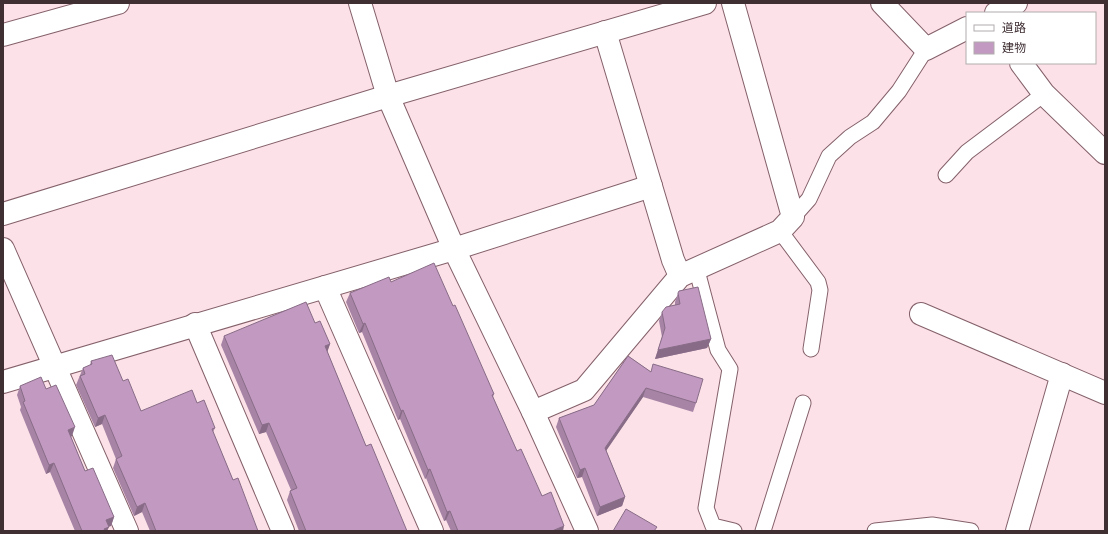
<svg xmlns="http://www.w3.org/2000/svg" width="1108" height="534" viewBox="0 0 1108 534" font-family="Spectral,'Noto Sans JP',serif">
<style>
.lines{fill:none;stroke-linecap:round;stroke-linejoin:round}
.lane-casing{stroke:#84606a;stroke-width:17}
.street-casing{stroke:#84606a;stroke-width:24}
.secondary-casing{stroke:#84606a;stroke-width:24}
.lane{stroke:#fff;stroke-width:15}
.street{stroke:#fff;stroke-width:22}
.secondary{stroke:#fff;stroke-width:22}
.wall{fill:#a784a6}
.shaded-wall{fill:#886c87}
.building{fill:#c29ac1;stroke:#886c87}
</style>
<rect width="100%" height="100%" fill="#fce2e8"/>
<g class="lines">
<g class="lane-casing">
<g id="lane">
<path d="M946,175L967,152L1044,94"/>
<path d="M793,217L809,199L829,156L850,137L873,122L899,91L926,49"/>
<path d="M780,231L818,282L820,290L811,349"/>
<path d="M696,267L718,350L730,369L706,508L713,526L734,531"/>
<path d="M763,531L803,403"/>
<path d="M875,531L932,525L971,531"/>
</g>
</g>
<g class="street-casing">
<g id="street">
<path d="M360,3L388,96L454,249L533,412L587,531"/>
<path d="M882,3L926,49L967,28"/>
<path d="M996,13L1016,3"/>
<path d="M605,32L673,260L680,276"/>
<path d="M3,35L118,3"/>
<path d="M1021,63L1044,94L1105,153"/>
<path d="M3,249L127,531"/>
<path d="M325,287L432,531"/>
<path d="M921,314L1105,393"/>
<path d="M195,324L283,531"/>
<path d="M3,382L454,249L651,186"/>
<path d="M533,412L584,390L680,276L780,231L793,217L733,3"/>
<path d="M1017,531L1062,374"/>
</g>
</g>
<g class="secondary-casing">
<path id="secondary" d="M3,214L388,96L705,3"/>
</g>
<use href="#lane" class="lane"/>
<use href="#street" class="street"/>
<use href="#secondary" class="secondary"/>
</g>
<g class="wall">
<path d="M391,282L453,306L494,394L493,397L517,451L542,496L563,531H451L446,520L444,521L426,478L425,479L400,419L398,420L362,332L359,333L346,302L350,293Z"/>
<path d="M678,293L711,339L707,348L655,359L662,337L659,321L662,312L675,305V302Z"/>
<path d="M315,323L330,344L327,351L366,446L407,531H299L287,500L290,491L291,490L266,432L259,434L221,345L224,336Z"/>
<path d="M628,356L696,403L693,412L643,397L606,450L625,497L622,506L597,516L582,477L577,478L556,427L559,418L594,405Z"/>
<path d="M91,361L123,381L141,411L197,403L215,428L213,432L233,480L258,531H150L142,512L134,516L113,468L116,459L102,424L95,427L76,385L83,368L90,365Z"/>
<path d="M20,386L46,389L72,436L71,437L85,471L114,517L111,526H109L107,531H75L50,472L46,474L20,410L21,407L17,395Z"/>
</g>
<g class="shaded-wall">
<path d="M365,323L362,332L359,333L363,324Z"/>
<path d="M711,339L707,348L655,359L658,350Z"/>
<path d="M330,344L327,353L325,346Z"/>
<path d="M646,388L643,397L602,457L605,448Z"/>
<path d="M403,410L400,419L398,420L401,411Z"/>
<path d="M105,415L102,424L95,427L98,418Z"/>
<path d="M269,423L266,432L259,434L262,425Z"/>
<path d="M75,427L72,436L65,439L68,430Z"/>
<path d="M54,463L50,472L46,474L49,465Z"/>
<path d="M585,468L582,477L577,478L580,470Z"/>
<path d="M430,469L426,478L425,479L428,470Z"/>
<path d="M625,497L622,506L597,516L600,507Z"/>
<path d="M145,503L142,512L134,516L137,507Z"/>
<path d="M450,511L446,520L444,521L447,512Z"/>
<path d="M114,517L111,526L103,529L106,520Z"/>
<path d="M564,526L563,531H552Z"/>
<path d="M109,527L107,531H103L104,529Z"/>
</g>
<g class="building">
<path d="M434,263L453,306L455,305L494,394L492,395L517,451L521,449L542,496L551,492L564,526L552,531H458L450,511L447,512L430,469L428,470L403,410L401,411L365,323L363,324L350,293L389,277L391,282Z"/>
<path d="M698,287L711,339L658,350L665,328L662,312L666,307L680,304L678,293L679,291Z"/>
<path d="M306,302L315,323L320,321L330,344L325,346L366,446L371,444L407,531H306L290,491L297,488L269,423L262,425L224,336Z"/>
<path d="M112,355L123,381L128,379L141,411L192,390L197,403L204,400L215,428L212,429L233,480L238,478L258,531H156L145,503L137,507L116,459L122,456L105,415L98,418L80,376L85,374L83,368L92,364L91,361Z"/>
<path d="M628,356L651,372L653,364L703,379L696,403L646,388L605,448L625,497L600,507L585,468L580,470L559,418L594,405Z"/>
<path d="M41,377L46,389L56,385L75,427L68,430L85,471L93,468L114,517L106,520L109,527L104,529L105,531H82L54,463L49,465L23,402L25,401L20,386Z"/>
<path d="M626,509L657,527L654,531H613Z"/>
</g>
<rect width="1108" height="534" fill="none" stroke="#3f2f33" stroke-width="8"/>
<rect x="966" y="12" width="130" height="52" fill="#ffffff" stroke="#b2acad"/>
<rect x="974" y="25" width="20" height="6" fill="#ffffff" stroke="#b2acad"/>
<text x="1002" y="32" font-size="12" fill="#3f2f33">道路</text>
<rect x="974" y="42" width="20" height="12" fill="#c29ac1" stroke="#b2acad"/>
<text x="1002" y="52" font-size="12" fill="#3f2f33">建物</text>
</svg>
